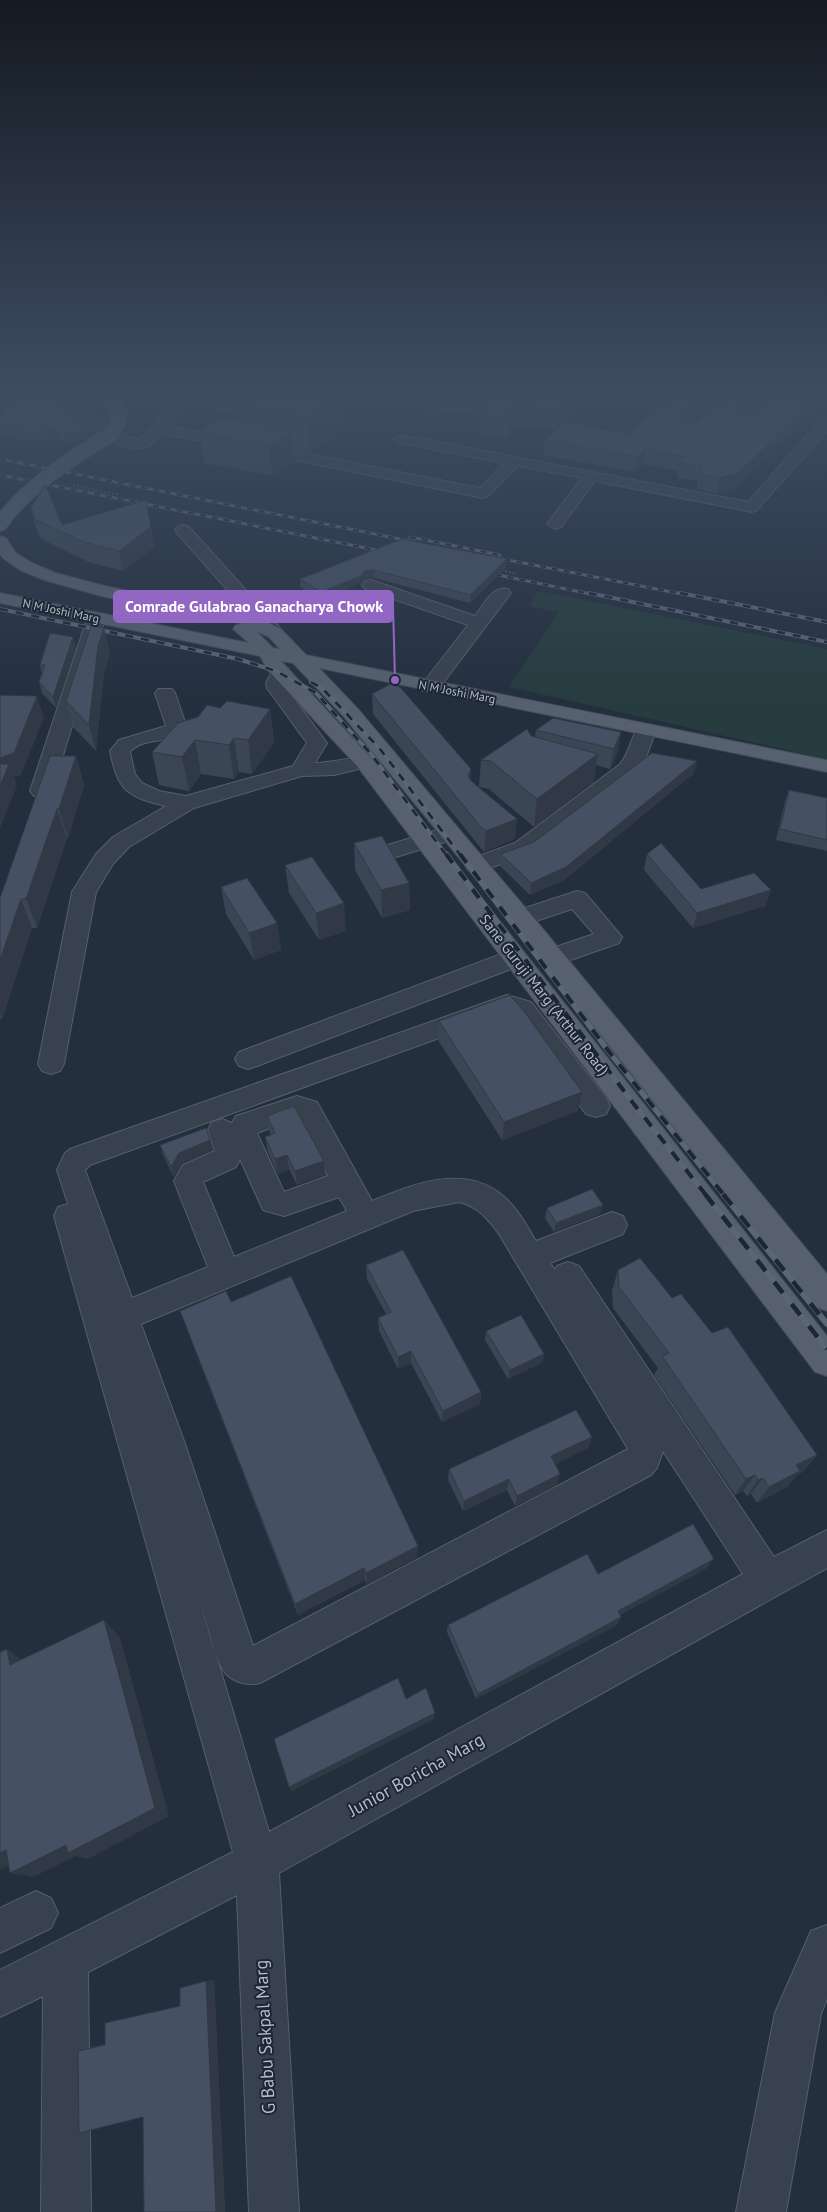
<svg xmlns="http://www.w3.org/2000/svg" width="827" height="2212" viewBox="0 0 827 2212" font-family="'PT Sans',sans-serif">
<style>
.green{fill:#263c3f}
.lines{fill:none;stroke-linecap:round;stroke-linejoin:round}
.minor-casing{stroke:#565f6c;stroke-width:2}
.major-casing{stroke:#414a57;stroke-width:2}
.path{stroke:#44595c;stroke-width:2;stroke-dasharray:2 2;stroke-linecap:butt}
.minor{fill:#38414e;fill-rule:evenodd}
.major{fill:#56606e;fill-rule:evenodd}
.rail-far3-casing{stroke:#5a6575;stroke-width:3}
.rail-far2-casing{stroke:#5a6575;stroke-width:4}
.rail-far1-casing{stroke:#5a6575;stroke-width:5.5}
.rail-casing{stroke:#5a6575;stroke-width:6}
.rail-far3{stroke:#1d2633;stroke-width:2;stroke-dasharray:6;stroke-linecap:butt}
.rail-far2{stroke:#1d2633;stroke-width:2.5;stroke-dasharray:8;stroke-linecap:butt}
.rail-far1{stroke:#1d2633;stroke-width:4;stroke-dasharray:11;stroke-linecap:butt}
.rail{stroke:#1d2633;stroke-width:4.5;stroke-dasharray:14;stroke-linecap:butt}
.major-bridge-casing{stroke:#414a57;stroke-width:16;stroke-linecap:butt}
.major-bridge{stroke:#56606e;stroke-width:15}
.wall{fill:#3b4654}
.shaded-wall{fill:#303945}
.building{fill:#455162;stroke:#303945}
.labels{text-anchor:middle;stroke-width:4;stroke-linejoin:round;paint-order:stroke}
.far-street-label{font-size:12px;fill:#b4bcc9;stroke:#1d2633}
.street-label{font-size:15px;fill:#b4bcc9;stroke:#1d2633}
.near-street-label{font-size:18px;fill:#b4bcc9;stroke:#1d2633}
.leader{fill:none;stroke:#9266c3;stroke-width:2}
.callout-dot{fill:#9266c3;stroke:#1d2633;stroke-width:2}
.callout{fill:#9266c3;stroke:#9266c3;stroke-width:2}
.callout-label{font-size:16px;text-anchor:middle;font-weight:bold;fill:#fff}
</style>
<rect width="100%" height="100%" fill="#242f3e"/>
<path class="green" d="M539,591L827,649V759L509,687L559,612L529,606Z"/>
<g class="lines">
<g class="minor-casing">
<g id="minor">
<path d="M7,394L60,396L59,394H72C88,416 111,435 140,439L184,394H197L196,396L276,411L278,414L271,418L190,403L168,426L480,488L504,463L396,442L394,439L401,435L748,502L822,419L827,418V431L757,510L752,512L595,481L561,527L555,529L547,524L582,478L518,466L488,496L483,498L161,433L148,447C117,455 79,423 62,400C56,405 13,400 7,394Z"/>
<path d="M183,525L189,527L281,629L284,633L281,637H269L177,533L175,530L177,527Z"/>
<path d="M371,580L475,616C484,605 492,585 508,589L511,593L437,691H423L420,687L468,625L365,589L362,585L365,581Z"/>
<path d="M96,614L102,615L105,619L52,791L48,796L41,797L34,796L30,791L87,619L90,615Z"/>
<path d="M281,666L288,668L290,672L286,683V688L327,743L315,763C331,763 359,755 371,758L374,762L371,766L334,775L302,776L194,808L129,847L113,864L96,892L64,1064L60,1071L51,1074L42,1071L38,1064L72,892L96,854L113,837L166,806C127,797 118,791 110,751L119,740L166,726L155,693L158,689H172L175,693L187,728C174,746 144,735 130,752L135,774L142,783L159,791L186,796L293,766L307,743L267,688L266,683L274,668Z"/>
<path d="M646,724L653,726L656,730L645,760L633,773L531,853L484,870L476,872L468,870L465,865L468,860L515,843L619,765C630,754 630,738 639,726Z"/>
<path d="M450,826L458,828L461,833L458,838L396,857L388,855L385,850L388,845Z"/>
<path d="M577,891L585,893L622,937L619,943L562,963L553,966L544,963L541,957L544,951L594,934L572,909L521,926L513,924L509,918L513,912Z"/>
<path d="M515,949L524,952L527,958L524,964L257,1066L248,1069L239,1066L235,1059L239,1052Z"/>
<path d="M507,995L531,1002L606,1098L610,1106L606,1114L596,1117L586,1114L513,1016L508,1013L90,1165L85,1170L132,1298L208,1267L174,1181L183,1165L215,1151L208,1130L212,1122L222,1119L232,1123L236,1116L297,1096L317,1102L372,1201C412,1185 463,1163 502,1195C517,1207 526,1225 536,1241L612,1212L623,1216L627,1225L623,1234L550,1263L555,1270L557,1266L568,1262L579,1266L774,1557L827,1530V1568L279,1873L299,2212H249L237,1895L88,1972L91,2212H41L43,1996L0,2017V1970L233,1852L54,1216L58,1207L68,1204L57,1170L65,1153L70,1149ZM297,1118L328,1176L284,1192L257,1133ZM240,1159L263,1210L284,1216L339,1197L347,1211L234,1257L203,1182L236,1167ZM459,1202C477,1206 488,1219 499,1234L628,1449L253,1646L184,1441L141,1324L413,1211ZM663,1451L743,1574L269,1832L196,1588C202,1606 215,1664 227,1675C236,1683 249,1686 260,1683L651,1475L657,1468Z"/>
<path d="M36,1891L51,1898L58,1913L51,1928L0,1953V1908Z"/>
<path d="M827,1925V1999L821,2014L786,2212H736L775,2013L811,1931Z"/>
</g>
</g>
<g class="major-casing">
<path id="major" d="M0,536L6,538L15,552L32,563L56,573L105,586L173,600L187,599L253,615L281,629L306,655L827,760V772L319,668L358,709L529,912L827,1274V1311L816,1307L513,924L344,717L293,663L281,661L371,758L827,1336V1376L815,1372L357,766L268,670L260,656L0,603V593L249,643L233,629L236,625L243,624L187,609L173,610L105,597L44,580L20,570L3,558L0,554ZM256,631L269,637L280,649L273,648Z"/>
</g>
<g class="path">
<path d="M73,485L119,495"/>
<path d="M501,570L517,574"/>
</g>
<use href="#minor" class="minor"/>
<use href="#major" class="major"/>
<g class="rail-far3-casing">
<g id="rail-far3">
<path d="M0,459L415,542"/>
<path d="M0,475L386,552"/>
<path d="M410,537L500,555"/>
<path d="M493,557L687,595"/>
<path d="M484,572L595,595"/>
</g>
</g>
<g class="rail-far2-casing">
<g id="rail-far2">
<path d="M589,593L827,642"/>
<path d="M680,593L827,622"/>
<path d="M0,609L238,659L276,671L316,693L371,754L447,856"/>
<path d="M311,682L323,689L380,749L461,856"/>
</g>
</g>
<g class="rail-far1-casing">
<g id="rail-far1">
<path d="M446,854L633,1103L706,1195"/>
<path d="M460,854L610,1053L724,1195"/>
</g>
</g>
<g class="rail-casing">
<g id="rail">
<path d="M705,1194L827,1349"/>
<path d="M723,1194L827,1324"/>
</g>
</g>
<use href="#rail-far3" class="rail-far3"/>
<use href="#rail-far2" class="rail-far2"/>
<use href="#rail-far1" class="rail-far1"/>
<use href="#rail" class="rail"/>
<g class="major-bridge-casing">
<path id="major-bridge" d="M0,524C29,484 70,460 111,434L118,422L120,413L108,394"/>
</g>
<use href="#major-bridge" class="major-bridge"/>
</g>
<g class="wall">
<path d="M216,394H236L230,397Z"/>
<path d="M413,394H531L528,396L596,394L558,428L512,426L508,436L479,434L480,414L438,411L429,413L413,397Z"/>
<path d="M720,394L690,421L698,422L727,394H762L741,414L735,488L716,494L697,489L698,481L677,478L678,471L643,464L636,472L544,455L545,440L628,434Z"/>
<path d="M342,398L343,432L310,452L293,449L294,462L272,475L204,463L200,433L237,421L235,404Z"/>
<path d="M0,417L85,429L87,438L67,444L59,438L47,440L15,439L14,436L0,435Z"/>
<path d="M31,508L62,525L150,519L154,547L123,571L89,562L41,539L36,528Z"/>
<path d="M402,539L506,567L470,603L374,578L365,579L361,583L321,599L300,587V579Z"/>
<path d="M104,628L110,654L104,672L96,751L73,727L66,701Z"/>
<path d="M73,637L76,648L56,708L42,693L39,682L42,674L40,665Z"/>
<path d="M372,694L471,769V780L479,787L481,760L531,736L535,737L536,730L621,732L618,752L610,769L596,765L594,781L534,827L489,789L479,787L515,839L484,852L480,847L373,714Z"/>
<path d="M220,708L270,709L274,743L252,774L239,772L234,779L201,774L189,791L159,785L152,752L198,717Z"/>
<path d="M76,756L84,785L68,838H67L37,928H32L2,1019H0V898Z"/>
<path d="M694,773L564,880L530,895L500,866L501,854L534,842Z"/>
<path d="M789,790L827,798V851L776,840L785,801Z"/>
<path d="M354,843L409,883L410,910L382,918L355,870Z"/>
<path d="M647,854L701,889L771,890L765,906L693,928L644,870Z"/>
<path d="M285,865L346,931L319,940L289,893Z"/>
<path d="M221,887L277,923L281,950L254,960L226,914Z"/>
<path d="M439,1021L578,1111L502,1140L438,1040Z"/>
<path d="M267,1116L325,1175L297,1185L289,1169L278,1174L268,1152L265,1137L271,1135L269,1130Z"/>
<path d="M210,1140L213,1150L182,1163L174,1177L163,1155L160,1145Z"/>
<path d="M603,1205L600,1214L554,1232L545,1218L547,1208Z"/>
<path d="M366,1265L481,1392L480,1404L442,1422L411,1363L398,1369L379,1331L378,1318L386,1314L367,1279Z"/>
<path d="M618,1270L672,1298L712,1333L817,1455L803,1472L798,1474L787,1487L757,1503L751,1494L747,1496L743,1491L735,1495L654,1375L658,1368L613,1308L612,1291Z"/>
<path d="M231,1302L417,1557L367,1584L365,1580L298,1615L186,1327Z"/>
<path d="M486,1331L544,1354L543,1362L508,1379L485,1340Z"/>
<path d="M592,1437L588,1448L555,1464L560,1474L557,1484L515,1506L507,1490L463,1511L448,1480L449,1469Z"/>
<path d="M707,1568L620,1615L617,1625L476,1699L447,1632L448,1625L598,1574Z"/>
<path d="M214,1980L225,2212H144L143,2117L78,2051L105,2044L180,2006Z"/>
</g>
<g class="shaded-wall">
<path d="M229,394H236L230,397Z"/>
<path d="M435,394H438V411L429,413L430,395Z"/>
<path d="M514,394H531L516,408Z"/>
<path d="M578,394H596L558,428L560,410Z"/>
<path d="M707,394H720L683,428V416L685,413Z"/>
<path d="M751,394H762L734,421L736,411L738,406Z"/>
<path d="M821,394H827V398L735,488L716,494L719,478Z"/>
<path d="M342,398L343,432L310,452L307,418Z"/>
<path d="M513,407L512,426L508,436L510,417Z"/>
<path d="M57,429L59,438L47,440L45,431Z"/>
<path d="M85,429L87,438L67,444L65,435Z"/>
<path d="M292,432L294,462L272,475L269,445Z"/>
<path d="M645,449L643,464L636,472L638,457Z"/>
<path d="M146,500L154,547L123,571L119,551Z"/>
<path d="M507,559L506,567L470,603V595Z"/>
<path d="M374,570V578L365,579L361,583L321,599V592L364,571Z"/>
<path d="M104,628L110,654L104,672L96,751L89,725L98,646Z"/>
<path d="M73,637L76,648L56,708L53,697Z"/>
<path d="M37,696L44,718L21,775L14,777L17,786L0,828V758Z"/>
<path d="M270,709L274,743L252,774L248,740Z"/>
<path d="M621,732L618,752L610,769L614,749Z"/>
<path d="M234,738L239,772L234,779L229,745Z"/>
<path d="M195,740L201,774L189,791L182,757Z"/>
<path d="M598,754L594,781L534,827L537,799Z"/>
<path d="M76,756L84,785L68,838L59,809Z"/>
<path d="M697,761L694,773L564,880L530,895L531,883Z"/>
<path d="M471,769L470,789L468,776Z"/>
<path d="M57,809L67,838L37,928L26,899Z"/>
<path d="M517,819L515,839L484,852L486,831Z"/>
<path d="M409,883L410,910L382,918L381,890Z"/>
<path d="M771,890L765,906L693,928L697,913Z"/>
<path d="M21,899L32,928L2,1019L0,1013V960Z"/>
<path d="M344,903L346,931L319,940L316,913Z"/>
<path d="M277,923L281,950L254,960L249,933Z"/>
<path d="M582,1092L578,1111L502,1140L504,1122Z"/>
<path d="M210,1140L213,1150L182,1163L174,1177L171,1167L179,1153Z"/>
<path d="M287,1155L289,1169L278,1174L275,1159Z"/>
<path d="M324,1161L325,1175L297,1185L295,1171Z"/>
<path d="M603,1205L600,1214L554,1232L556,1223Z"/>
<path d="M411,1351V1363L398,1369V1357Z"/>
<path d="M544,1354L543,1362L508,1379L510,1370Z"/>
<path d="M481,1392L480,1404L442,1422L443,1411Z"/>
<path d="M592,1437L588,1448L548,1467L551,1456Z"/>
<path d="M817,1455L803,1472L798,1474L787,1487L757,1503L769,1487L796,1465Z"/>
<path d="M560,1474L557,1484L515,1506L517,1496Z"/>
<path d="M755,1475L743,1491L735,1495L746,1479Z"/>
<path d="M763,1478L751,1494L747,1496L758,1480Z"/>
<path d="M509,1479L507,1490L463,1511L464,1501Z"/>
<path d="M418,1546L417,1557L367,1584L366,1573Z"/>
<path d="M714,1559L707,1568L613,1619L618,1611Z"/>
<path d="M364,1568L365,1580L298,1615L295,1604Z"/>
<path d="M621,1617L617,1625L476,1699L478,1694Z"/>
<path d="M104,1620L120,1637L169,1816L88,1859L76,1856L33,1877L10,1873Z"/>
<path d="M7,1649L28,1664L10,1665Z"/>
<path d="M435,1713L434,1719L292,1791L289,1787Z"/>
<path d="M6,1850L29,1855L0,1870V1853Z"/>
<path d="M214,1980L225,2212H216L206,1981Z"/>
</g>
<g class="building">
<path d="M20,394H37L56,396L85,429L65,435L57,429L45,431L13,430L15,427H0V417Z"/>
<path d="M250,394H314L342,398L307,418L235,404Z"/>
<path d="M451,394H516L518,397L530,396L532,394H578L560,410L513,407L510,417L479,416L486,396Z"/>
<path d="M673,394H707L685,413L683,416L685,421L698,422L727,394H751L738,406L736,411L738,414L751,415L770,394H821L738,473L719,478L700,474L703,466L680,463L684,457L645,449L638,457L545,440L566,422L628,434Z"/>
<path d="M221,418L292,432L269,445L200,433Z"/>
<path d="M45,484L62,525L146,500L151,527L119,551L84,542L36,520L31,508Z"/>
<path d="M402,539L507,559L470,595L374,570L364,571L361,576L321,592L300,579Z"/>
<path d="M91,626L104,628L98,646L89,725L66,701Z"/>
<path d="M50,633L73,637L53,697L39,682L45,665H40Z"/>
<path d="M390,684L400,687L471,769L468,776L471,781L517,819L486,831L481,827L372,694Z"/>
<path d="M0,695L37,696L14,753L0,758Z"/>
<path d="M227,701L270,709L248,740L234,738L229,745L195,740L182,757L152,752L178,723L198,717L207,705L220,708Z"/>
<path d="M553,718L621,732L614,749L536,730Z"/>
<path d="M527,729L531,736L598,754L537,799L491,761L481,760Z"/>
<path d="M652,753L697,761L566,867L531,883L501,854L534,842Z"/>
<path d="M50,756H76L59,809H57L26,899H21L0,960V898Z"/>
<path d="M0,764H9L0,786Z"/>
<path d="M789,790L827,798V840L780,829Z"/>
<path d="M382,836L409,883L381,890L354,843Z"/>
<path d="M661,843L701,889L754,873L771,890L697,913L647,854Z"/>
<path d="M312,857L344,903L316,913L285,865Z"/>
<path d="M247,878L277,923L249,933L221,887Z"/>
<path d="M510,995L526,1014L582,1092L504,1122L439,1021Z"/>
<path d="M294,1106L324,1161L295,1171L287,1155L275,1159L265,1137L275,1133L267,1116Z"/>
<path d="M206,1128L210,1140L179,1153L171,1167L160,1145Z"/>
<path d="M592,1189L603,1205L556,1223L547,1208Z"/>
<path d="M403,1250L481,1392L443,1411L411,1351L398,1357L378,1318L391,1312L366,1265Z"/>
<path d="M640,1258L672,1298L681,1294L712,1333L728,1327L817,1455L796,1465L800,1471L769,1487L763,1478L758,1480L755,1475L746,1479L662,1356L669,1353L619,1287L618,1270Z"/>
<path d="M291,1276L418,1546L366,1573L364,1568L295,1604L180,1311L226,1291L231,1302Z"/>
<path d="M521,1315L544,1354L510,1370L486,1331Z"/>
<path d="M576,1410L592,1437L551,1456L560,1474L517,1496L509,1479L464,1501L449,1469Z"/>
<path d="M693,1524L714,1559L618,1611L621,1617L478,1694L448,1625L587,1554L598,1574Z"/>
<path d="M104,1620L155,1808L68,1853L66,1845L10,1873L6,1850L0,1853V1652L7,1649L10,1665Z"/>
<path d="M398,1678L406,1699L426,1688L435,1713L289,1787L274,1739Z"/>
<path d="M206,1981L216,2212H144L143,2117L79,2133L78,2051L105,2045V2023L180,2006V1988Z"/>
</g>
<linearGradient id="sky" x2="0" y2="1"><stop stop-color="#141a22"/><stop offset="0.56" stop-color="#3f4d63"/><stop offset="1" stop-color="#3f4d63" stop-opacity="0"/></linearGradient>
<rect width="827" height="703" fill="url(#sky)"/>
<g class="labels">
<g class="far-street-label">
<text transform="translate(61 611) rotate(12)" y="4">N M Joshi Marg</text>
<text transform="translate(457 692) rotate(11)" y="4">N M Joshi Marg</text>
</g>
<g class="street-label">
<text transform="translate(544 995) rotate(52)" y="5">Sane Guruji Marg (Arthur Road)</text>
</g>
<g class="near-street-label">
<text transform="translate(416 1775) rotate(-29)" y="6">Junior Boricha Marg</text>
<text transform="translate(265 2037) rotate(-93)" y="6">G Babu Sakpal Marg</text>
</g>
</g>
<path class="leader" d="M395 680L393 606"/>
<circle class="callout-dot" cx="395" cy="680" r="5"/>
<rect class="callout" x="114" y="591" width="279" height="31" rx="5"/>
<g class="callout-label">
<text x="254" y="612">Comrade Gulabrao Ganacharya Chowk</text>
</g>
</svg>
